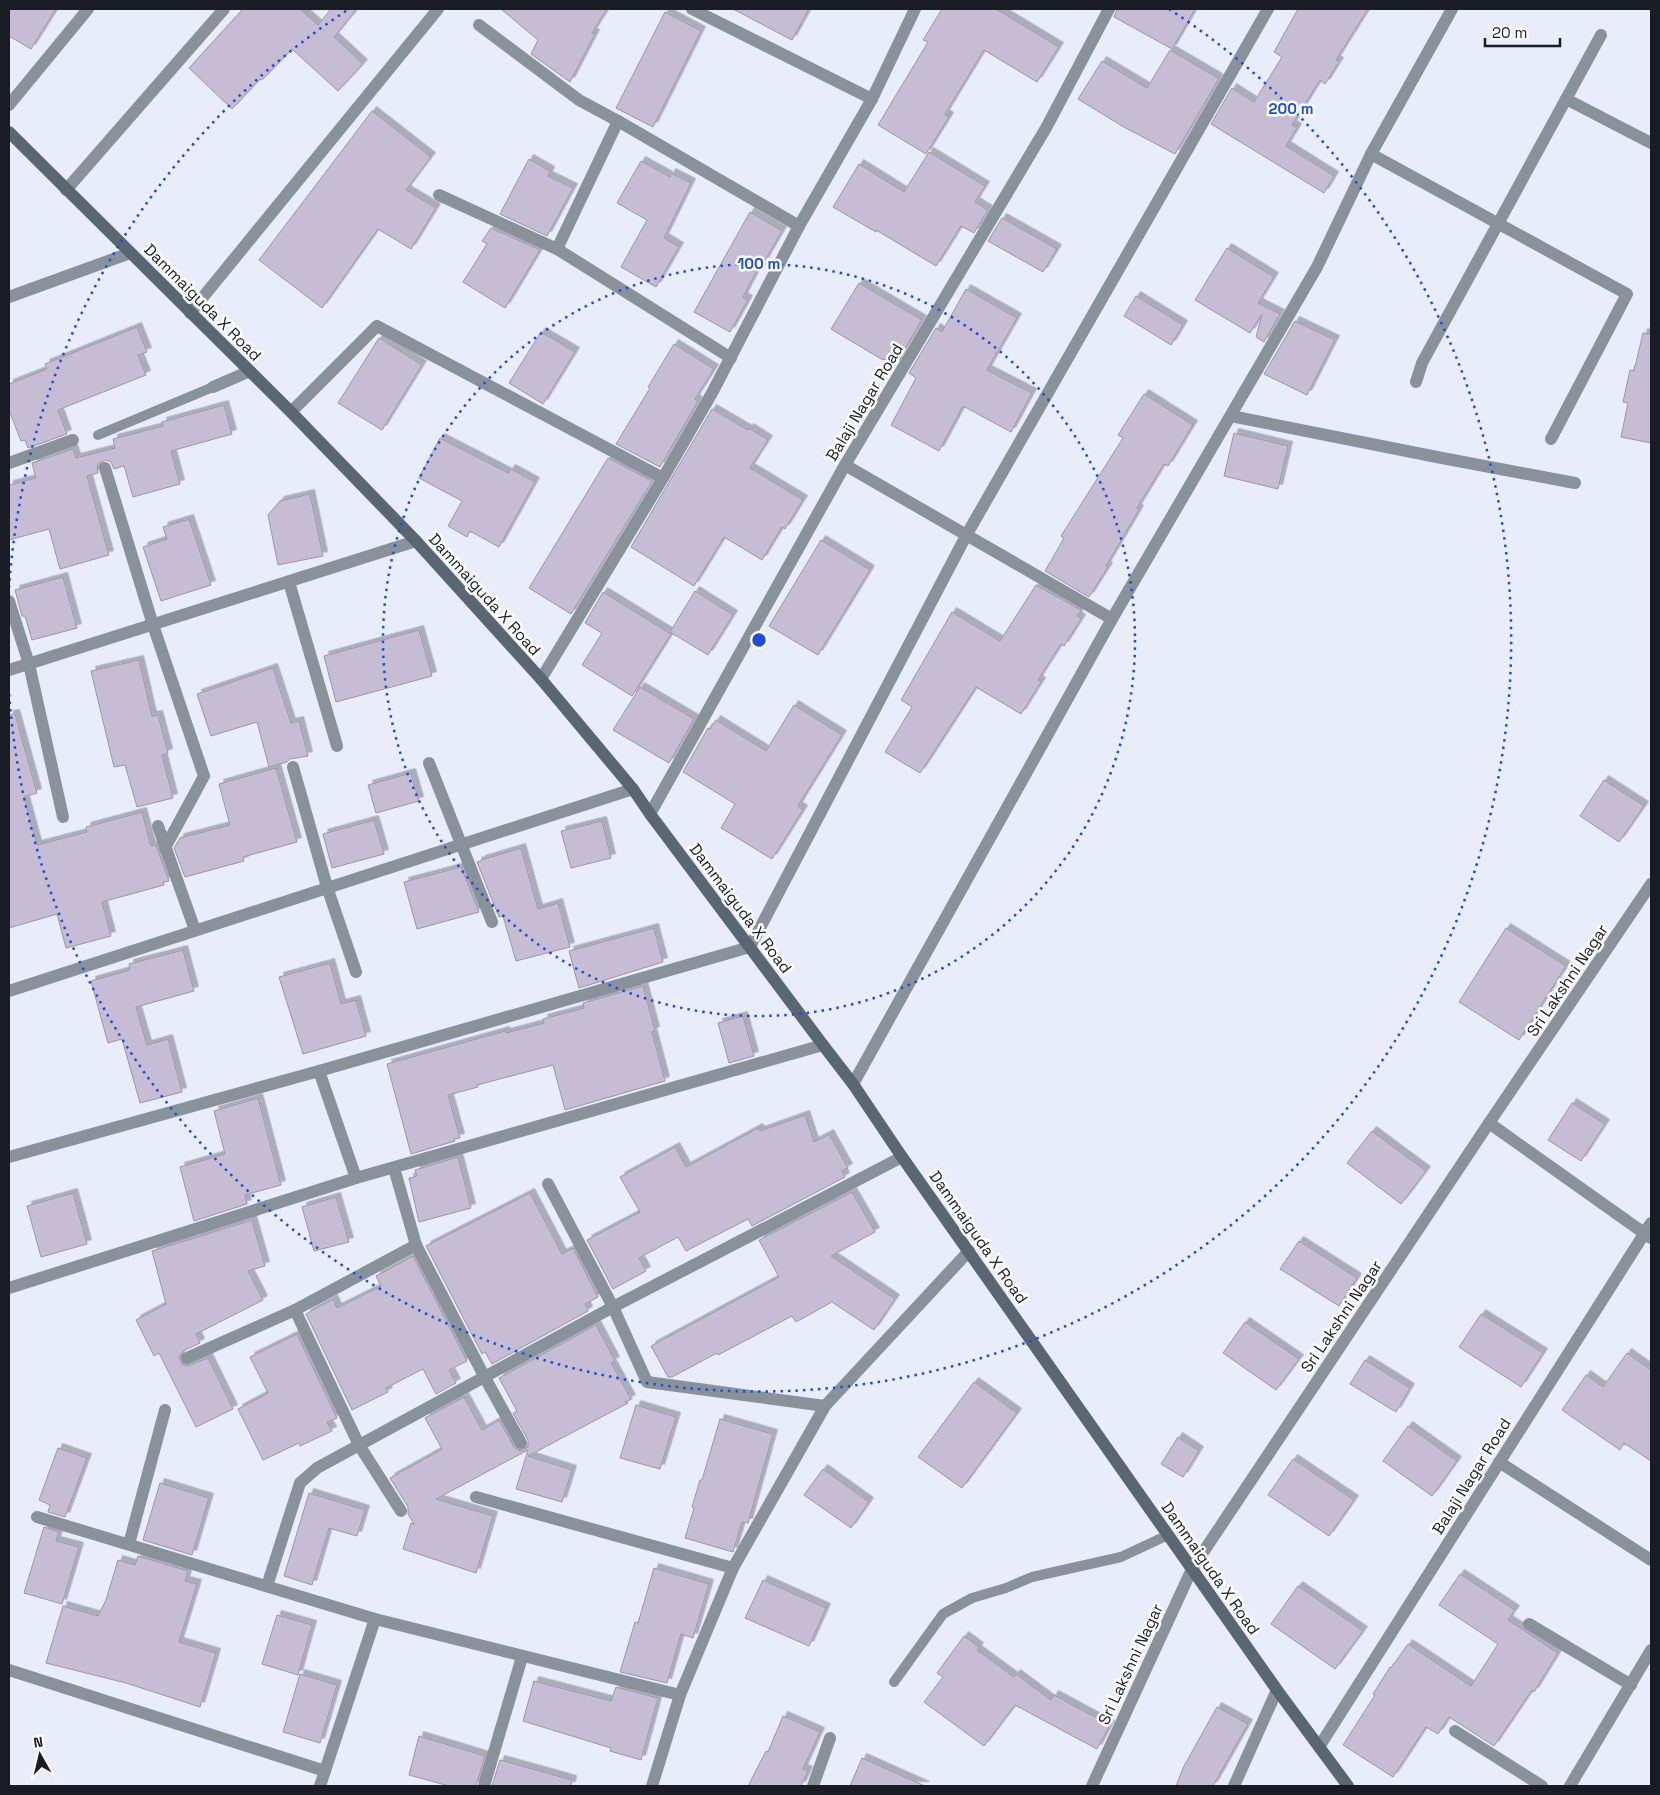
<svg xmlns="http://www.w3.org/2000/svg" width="1660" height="1795" viewBox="0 0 1660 1795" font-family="'Space Grotesk',sans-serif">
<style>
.building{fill:#c6bcd4;stroke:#9d93aa;filter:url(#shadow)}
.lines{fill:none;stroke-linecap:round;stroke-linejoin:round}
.lane{stroke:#89929a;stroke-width:10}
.street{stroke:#89929a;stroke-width:12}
.secondary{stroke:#5a6773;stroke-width:12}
.ring{fill:none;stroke:#1d4ed8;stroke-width:2.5;stroke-dasharray:2.5 5}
.labels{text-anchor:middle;stroke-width:5;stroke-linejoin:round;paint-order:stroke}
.street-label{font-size:16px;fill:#1a1c25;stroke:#fff}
.centre{fill:#1d4ed8;stroke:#fff;stroke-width:2.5}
.ring-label{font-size:15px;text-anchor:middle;font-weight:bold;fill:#1d4ed8;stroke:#fff;stroke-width:5;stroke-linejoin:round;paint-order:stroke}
</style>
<defs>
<filter id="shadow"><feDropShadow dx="4.5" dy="-4.5" stdDeviation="0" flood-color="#0004"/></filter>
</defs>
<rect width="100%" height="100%" fill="#e8ecfb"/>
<g class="building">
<path d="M9,9H56L31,49L9,36Z"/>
<path d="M243,9H300L318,25L331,9H357L334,37L363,64L338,91L292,49L262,80L260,79L232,109L189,68Z"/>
<path d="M501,9H607L592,33L595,34L570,82L531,54L538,40Z"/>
<path d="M733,9H809L792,40Z"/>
<path d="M942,9H996L1059,47L1037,82L984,50L945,114L949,117L926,154L878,125L928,42L923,40Z"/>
<path d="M1117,9H1195L1172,49L1114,17Z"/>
<path d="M1298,9H1368L1336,60L1339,62L1325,84L1320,80L1292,125L1297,128L1286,146L1334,176L1324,193L1211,124L1232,88L1254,102L1282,57L1274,52Z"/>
<path d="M665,12L701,31L653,127L616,108Z"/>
<path d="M1170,50L1218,78V80L1175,154L1122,126L1078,99L1102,61L1147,88Z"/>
<path d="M372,111L431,157L406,190L436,208L411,249L378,229L322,308L259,260Z"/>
<path d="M929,152L985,186L975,202L988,210L974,233L961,226L936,266L876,230V232L833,207L859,164L904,192Z"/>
<path d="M529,159L550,171L548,176L573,188L547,236L500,214Z"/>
<path d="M641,161L670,177L671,173L691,183L664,238L679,247L656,287L621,267L647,220L617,203Z"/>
<path d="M750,212L782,231L764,262L762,261L743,297L748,300L730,332L694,312Z"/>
<path d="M1002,218L1057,249L1043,272L988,241Z"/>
<path d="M491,228L540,250L505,308L463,282L487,244L482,241Z"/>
<path d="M1227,248L1274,277L1258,303L1280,314L1264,342L1256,337L1262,314L1250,333L1195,300Z"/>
<path d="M859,283L922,320L895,365L884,359L883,360L831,329Z"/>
<path d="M966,289L1017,318L987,370L1032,393L1011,432L963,406L939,451L891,425L916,378L909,373L936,328L942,332Z"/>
<path d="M1136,296L1183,325L1171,345L1124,316Z"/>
<path d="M1295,321L1335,340L1307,395L1264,374Z"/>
<path d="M137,327L147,352L138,355L146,375L58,410L67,434L28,448L25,440L21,441L9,410V384L47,369L45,364Z"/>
<path d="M541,332L575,352L543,404L509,383Z"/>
<path d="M1643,333L1651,334V443L1621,437L1628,403L1623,402L1630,370L1634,371Z"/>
<path d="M379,338L422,365L382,430L338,403Z"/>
<path d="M674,344L714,369L695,399L698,401L660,467L616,444L650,388L648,387Z"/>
<path d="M1144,394L1193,425L1168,466L1164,464L1137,508L1139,510L1106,566L1108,567L1089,597L1045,571L1064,538L1061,536L1123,438L1118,435Z"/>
<path d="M224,405L232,434L171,451L180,484L133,497L124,466L114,469L111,462L106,460L99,463L97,467L98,473L87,476L109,555L60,569L49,529L9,540V485L36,478L32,463L73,449L76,458L115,448L113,439L163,426L162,422Z"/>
<path d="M712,409L748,430L749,428L768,440L750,468L803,500L785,529L782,527L762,560L724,537L694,586L631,547Z"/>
<path d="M1234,433L1288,446L1278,489L1224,476Z"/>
<path d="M440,438L508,473L511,469L535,482L499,547L470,531L467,537L448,526L462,501L419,478Z"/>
<path d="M608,458L652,481L571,614L529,588Z"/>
<path d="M310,494L323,556L278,565L268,515L280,501Z"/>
<path d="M189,519L211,585L161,601L143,547L167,539L163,527Z"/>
<path d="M821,540L870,570L818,655L769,626Z"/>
<path d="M63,577L77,628L32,640L25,616H22L15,590Z"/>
<path d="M1036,585L1081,610L1077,616L1081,619L1064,646L1061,644L1038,680L1041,682L1021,714L976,687L920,773L885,752L912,707L901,700L952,612L1000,641Z"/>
<path d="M695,591L733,615L708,655L670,632Z"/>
<path d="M603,592L671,634L632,696L582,665L602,633L585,623Z"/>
<path d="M419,630L432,676L336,702L324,656Z"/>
<path d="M139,660L152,716L158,715L168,753L162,755L173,798L137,807L125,765L114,767L91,671Z"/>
<path d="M273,668L291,723L299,721L308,756L290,759L287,762L269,767L257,722L211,736L197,694Z"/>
<path d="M640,687L694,719L669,763L613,730Z"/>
<path d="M794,705L842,735L798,806L803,810L772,859L721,828L735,804L683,772L708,728L710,729L716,720L766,751Z"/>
<path d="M15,714L37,793L24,797L37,845L87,832L86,827L142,812L151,846L156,845L169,881L163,882L164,885L102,902L111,936L66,948L57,914L9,928V715Z"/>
<path d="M276,768L297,842L243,857L244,861L185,877L174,848L180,838L230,825L219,784Z"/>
<path d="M411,773L419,801L376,813L368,785Z"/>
<path d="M1604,780L1644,806L1619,842L1580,816Z"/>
<path d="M374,820L384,854L332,868L323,834Z"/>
<path d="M602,821L611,858L571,868L561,831Z"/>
<path d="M521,848L538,909L558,903L570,947L516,961L503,916L499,917L477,862L481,861V860Z"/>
<path d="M461,867L479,912L417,929L404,882Z"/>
<path d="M654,928L663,962L579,988L569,951Z"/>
<path d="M1506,928L1566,966L1519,1040L1459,1002Z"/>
<path d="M183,950L194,991L136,1007L147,1045L168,1039L182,1092L140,1103L122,1039L108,1043L91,981L130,970L129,964Z"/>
<path d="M330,963L341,1004L356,1000L366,1036L303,1054L279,977Z"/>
<path d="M643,986L655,1031L652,1032L665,1081L565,1110L553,1065L477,1085L478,1087L448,1095L460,1138L454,1139L455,1141L411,1154L387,1064L505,1031L506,1033L544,1023L543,1019L584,1008L583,1003Z"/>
<path d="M743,1016L754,1056L729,1063L718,1023Z"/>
<path d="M258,1098L281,1185L245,1195L247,1204L194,1221L180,1167L225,1154L214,1111Z"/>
<path d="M1572,1103L1605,1124L1581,1161L1548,1140Z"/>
<path d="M805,1115L814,1142L829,1134L848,1168L842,1171L845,1177L752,1226L748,1219L686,1251L678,1237L639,1258L646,1271L613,1289L587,1240L640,1212L620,1177L675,1147L686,1167L758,1128L760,1131Z"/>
<path d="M1372,1131L1426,1171L1401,1204L1347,1163Z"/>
<path d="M458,1157L471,1208L419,1222L409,1178L417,1176L415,1170Z"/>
<path d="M852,1192L875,1232L831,1256L895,1299L874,1330L832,1302L796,1322L792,1316L718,1355L717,1353L672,1377H668L651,1346L779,1277L759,1240Z"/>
<path d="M73,1193L87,1244L41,1257L27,1206Z"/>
<path d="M530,1193L562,1254L573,1248L598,1297L585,1304L588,1311L492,1364L485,1352L482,1354L426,1246Z"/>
<path d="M336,1197L349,1242L314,1251L302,1207Z"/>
<path d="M252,1220L265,1266L248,1271L263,1300L196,1334L200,1343L183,1351L179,1357L182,1364L187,1366L208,1358L233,1409L196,1427L159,1353L154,1356L136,1320L166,1304L152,1251Z"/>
<path d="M1299,1241L1357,1278L1339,1306L1280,1269Z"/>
<path d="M413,1256L467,1361L449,1370L456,1383L436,1394L423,1369L386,1388L388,1392L352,1410L306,1314L333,1299L337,1308L381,1286L376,1276Z"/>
<path d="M1481,1314L1543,1353L1521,1387L1459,1347Z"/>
<path d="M1245,1322L1299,1359L1276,1390L1223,1353Z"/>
<path d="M596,1325L615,1361L611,1363L631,1399L625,1402L628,1403L528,1456L572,1470L562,1502L516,1489L528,1450L436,1499L493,1516L476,1573L403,1549L411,1523L414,1524L408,1514V1507L390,1478L442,1449L425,1418L464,1397L482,1430L499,1420L514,1447L520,1451L524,1450L528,1447V1440L513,1413L517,1411L499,1378Z"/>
<path d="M297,1334L337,1418L327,1422L332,1431L300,1446L299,1443L263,1460L238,1409L268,1393L250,1357Z"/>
<path d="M1627,1353L1651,1370V1461L1624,1443L1620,1450L1562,1410L1586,1375L1603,1387Z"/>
<path d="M1365,1360L1410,1388L1396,1412L1350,1384Z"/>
<path d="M974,1382L1017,1413L962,1488L918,1457Z"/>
<path d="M636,1405L676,1417L660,1469L620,1458Z"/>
<path d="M720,1419L773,1434L748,1523L742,1522L733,1552L685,1538L694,1508L692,1507L700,1480H702Z"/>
<path d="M1408,1426L1457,1461L1432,1496L1383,1461Z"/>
<path d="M1178,1437L1199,1451L1183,1477L1161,1464Z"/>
<path d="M58,1448L87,1458L65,1517L48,1512L50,1505L39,1500Z"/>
<path d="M1293,1459L1354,1500L1329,1536L1268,1495Z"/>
<path d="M823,1469L869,1502L851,1528L804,1495Z"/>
<path d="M160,1483L209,1498L192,1555L143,1540Z"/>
<path d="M309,1493L365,1510L357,1536L329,1528L312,1585L284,1576Z"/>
<path d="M44,1527L59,1532L56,1541L79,1547L62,1604L24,1593Z"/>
<path d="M138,1556L188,1571L185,1581L197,1584L179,1642L216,1653L200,1707L126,1683L46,1663L63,1606L98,1616L106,1600L118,1560L135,1565Z"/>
<path d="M654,1568L709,1584L693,1638L681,1634L667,1683L620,1672L635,1622L638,1623Z"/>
<path d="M1460,1574L1515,1610L1508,1620L1558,1653L1534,1692L1532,1690L1494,1746L1449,1717L1438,1734L1426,1727L1393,1777L1343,1745L1375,1695L1373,1694L1390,1667L1391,1668L1408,1644L1471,1686L1498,1644L1439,1605Z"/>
<path d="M763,1580L826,1608L809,1646L745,1618Z"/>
<path d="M1298,1586L1363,1631L1335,1669L1271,1624Z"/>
<path d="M277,1615L312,1625L298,1675L262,1664Z"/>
<path d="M964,1636L979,1647L977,1650L1014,1677L1016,1674L1051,1700L1054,1695L1110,1725L1097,1749L1015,1705L984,1746L924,1702L943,1677L937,1673Z"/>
<path d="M300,1674L337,1685L320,1743L283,1732Z"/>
<path d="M534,1681L611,1701L616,1687L658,1698L641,1760L610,1751L611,1748L523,1721Z"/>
<path d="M1217,1707L1248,1724L1213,1786H1176L1184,1766Z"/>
<path d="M783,1716L820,1732L803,1769L808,1771L801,1786H748L766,1751L768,1752Z"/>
<path d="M419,1736L485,1756L476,1786H449L409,1775Z"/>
<path d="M862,1758L925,1786H850Z"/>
<path d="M500,1760L572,1780L571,1786H492Z"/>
</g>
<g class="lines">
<g class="lane">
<path d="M98,435L213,387"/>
<path d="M894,1682L943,1614L972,1598L1006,1588L1032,1577L1121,1557L1168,1535"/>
</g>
<g class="street">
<path d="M692,9L872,99"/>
<path d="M479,25L579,100L618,121L799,226"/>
<path d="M1566,99L1651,143"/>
<path d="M9,105L88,9"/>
<path d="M618,121L557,249L731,358"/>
<path d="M1371,154L1627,294L1551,439"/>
<path d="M66,190L224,9"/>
<path d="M439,195L557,249"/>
<path d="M9,297L130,253"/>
<path d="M190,313L438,9"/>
<path d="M1416,382L1422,363L1601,35"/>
<path d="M213,387L250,371"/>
<path d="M291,412L377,326L663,478"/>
<path d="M1231,416L1442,458L1575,483"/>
<path d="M9,463L73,440"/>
<path d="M845,465L1112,619"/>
<path d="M105,468L153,625L204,776L165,848"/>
<path d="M289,582L337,746"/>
<path d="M9,601L29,664L63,817"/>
<path d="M9,670L416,541"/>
<path d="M541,679L663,478L712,393L799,226L872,99L915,9"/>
<path d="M429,763L492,922"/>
<path d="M293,767L327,887L356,972"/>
<path d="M650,814L845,465L1046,128L1109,9"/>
<path d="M158,826L195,930"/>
<path d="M9,991L633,789"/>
<path d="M319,1071L356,1178"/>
<path d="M853,1084L1112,619L1317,267L1371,154L1452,9"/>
<path d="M1489,1123L1651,1238"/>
<path d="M9,1157L319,1071L750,947L967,534L1268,9"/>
<path d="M394,1168L416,1245L484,1376L521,1443"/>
<path d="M548,1184L613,1307L647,1382L825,1406"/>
<path d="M9,1288L356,1178L823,1045"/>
<path d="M295,1310L359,1445L401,1511"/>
<path d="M187,1358L295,1310L416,1245"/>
<path d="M1499,1462L1651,1560"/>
<path d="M476,1497L733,1568"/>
<path d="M37,1517L375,1619L680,1695"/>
<path d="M129,1544L165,1410"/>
<path d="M267,1586L300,1483L317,1468L613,1307L902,1157"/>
<path d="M1529,1624L1631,1685"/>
<path d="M9,1670L325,1771"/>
<path d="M1455,1731L1542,1786"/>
<path d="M1319,1747L1651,1223"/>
<path d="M320,1786L375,1619"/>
<path d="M484,1786L522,1657"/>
<path d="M652,1786L680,1695L733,1568L825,1406L969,1251"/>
<path d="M813,1786L830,1738"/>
<path d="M1092,1786L1192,1569L1489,1123L1651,884"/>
<path d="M1234,1786L1277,1690"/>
<path d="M1570,1786L1651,1650"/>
</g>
<path class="secondary" d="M9,132L291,412L416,541L541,679L633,789L650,814L823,1045L853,1084L902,1157L1192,1569L1277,1690L1348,1786"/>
</g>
<g class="ring">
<circle cx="759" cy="640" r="376"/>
<path d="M9 588A752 752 0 0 1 349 9M1169 9A752 752 0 1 1 9 692"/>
</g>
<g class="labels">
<g class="street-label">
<text transform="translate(203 302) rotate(45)" y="6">Dammaiguda X Road</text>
<text transform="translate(864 402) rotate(-59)" y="6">Balaji Nagar Road</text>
<text transform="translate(485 594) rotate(48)" y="6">Dammaiguda X Road</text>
<text transform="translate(741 908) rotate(53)" y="6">Dammaiguda X Road</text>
<text transform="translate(1567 980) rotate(-56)" y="6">Sri Lakshni Nagar</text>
<text transform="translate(979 1237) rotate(55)" y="6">Dammaiguda X Road</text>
<text transform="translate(1341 1316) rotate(-56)" y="6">Sri Lakshni Nagar</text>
<text transform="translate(1471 1476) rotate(-58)" y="6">Balaji Nagar Road</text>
<text transform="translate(1211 1568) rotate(55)" y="6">Dammaiguda X Road</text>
<text transform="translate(1130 1664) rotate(-65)" y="6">Sri Lakshni Nagar</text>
</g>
</g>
<circle cx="759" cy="640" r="8" class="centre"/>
<g class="ring-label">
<text x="1291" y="114">200 m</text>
<text x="759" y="269">100 m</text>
</g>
<rect width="1660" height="1795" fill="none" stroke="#1a1c25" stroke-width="20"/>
<g transform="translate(40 1755) rotate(352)" stroke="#ffffff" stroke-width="4" paint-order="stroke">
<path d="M0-4L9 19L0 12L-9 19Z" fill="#1a1c25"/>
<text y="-8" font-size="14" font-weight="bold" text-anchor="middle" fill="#1a1c25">N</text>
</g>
<path d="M1485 38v8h75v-8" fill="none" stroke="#1a1c25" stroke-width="2.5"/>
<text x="1492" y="38" font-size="15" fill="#1a1c25" stroke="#ffffff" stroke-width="4" paint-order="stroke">20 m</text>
</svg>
